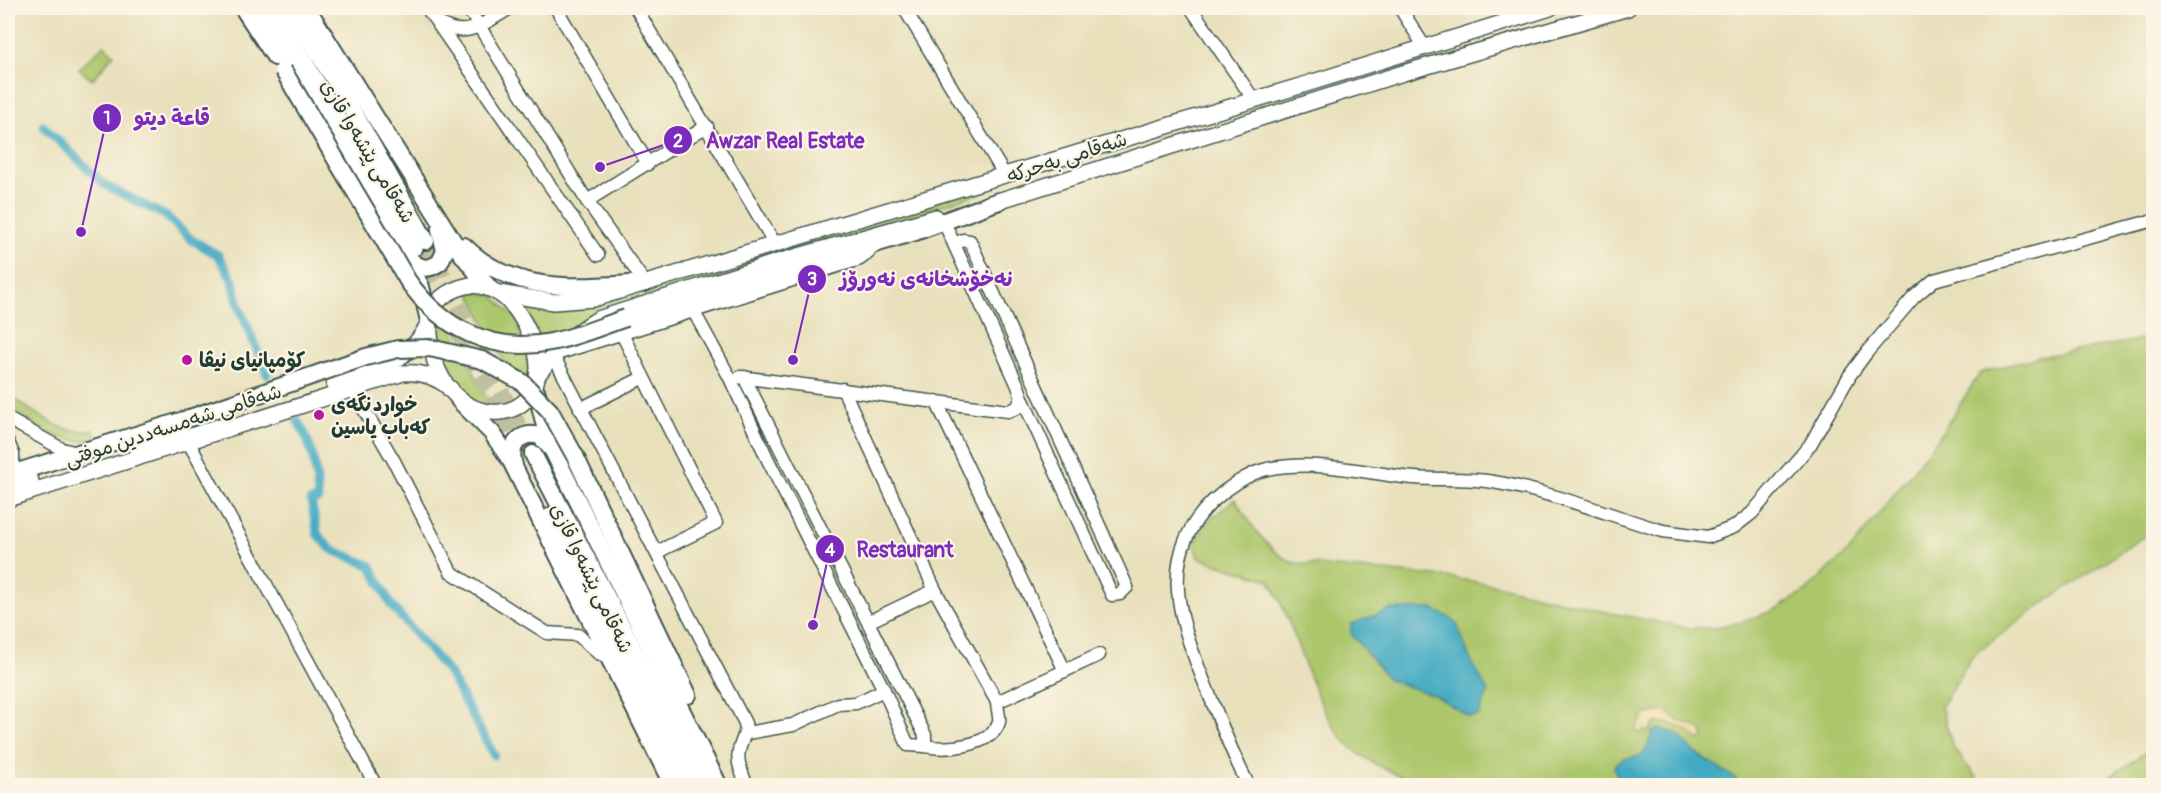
<svg xmlns="http://www.w3.org/2000/svg" width="2161" height="793" viewBox="0 0 2161 793" font-family="Pangolin,'Playpen Sans Arabic',sans-serif">
<style>
.green{fill:#acc66b;stroke:#668250;stroke-width:1.5}
.sand{fill:#eeda9e;stroke:#868c69;stroke-width:1.5}
.water{fill:#43aac3;stroke:#31747c;stroke-width:1.5}
.lines{fill:none;stroke-linecap:round;stroke-linejoin:round}
.canal{stroke:#43aac3;stroke-width:9}
.highway-tunnel{stroke:#c0bfa0;stroke-width:16;stroke-dasharray:16 8;stroke-linecap:butt}
.minor-casing{stroke:#3d5548;stroke-width:15}
.major-casing{stroke:#3d5548;stroke-width:18}
.highway-casing{stroke:#3d5548;stroke-width:20}
.minor{stroke:#fff;stroke-width:12}
.major{stroke:#fff;stroke-width:15}
.highway{stroke:#fff;stroke-width:16}
.highway-bridge-casing{stroke:#3d5548;stroke-width:20;stroke-linecap:butt}
.highway-bridge{stroke:#fff;stroke-width:16}
.poi-dot{fill:#b5179e;stroke:#fcf5e5;stroke-width:2}
.labels{text-anchor:middle;stroke-width:4.5;stroke-linejoin:round;paint-order:stroke}
.street-label{font-size:20px;fill:#1f3d34;stroke:#fcf5e5}
.poi-label{font-size:20px;font-weight:bold;fill:#1f3d34;stroke:#fcf5e5;text-anchor:start}
.leader{fill:none;stroke:#7b2cbf;stroke-width:2}
.callout-dot{fill:#7b2cbf;stroke:#fcf5e5;stroke-width:2}
.mark-label{font-size:18px;text-anchor:middle;font-weight:bold;fill:#fff}
.callout-label{font-size:21px;text-anchor:middle;font-weight:bold;fill:#7b2cbf;stroke:#fcf5e5;stroke-width:4.5;stroke-linejoin:round;paint-order:stroke}
</style>
<rect width="100%" height="100%" fill="#fcf5e5"/>
<filter id="ink" filterUnits="userSpaceOnUse"><feTurbulence type="fractalNoise" baseFrequency=".0167" numOctaves="2"/><feDisplacementMap in="SourceGraphic" scale="12" xChannelSelector="R" yChannelSelector="G"/><feConvolveMatrix kernelMatrix="1 2 1 2 8 2 1 2 1" color-interpolation-filters="sRGB"/></filter>
<filter id="wash" filterUnits="userSpaceOnUse"><feTurbulence type="fractalNoise" baseFrequency=".008" numOctaves="4" result="noise"/><feDisplacementMap in="SourceGraphic" scale="24" xChannelSelector="R" yChannelSelector="G"/><feGaussianBlur stdDeviation="1.35" result="paint"/><feColorMatrix in="noise" values="0 0 0 0 0 0 0 0 0 0 0 0 0 0 0 0 0 1.4 0 .05"/><feComposite in="paint" operator="in"/></filter>
<g filter="url(#wash)">
<rect width="100%" height="100%" fill="#e8e0bb"/>
<g class="green">
<path d="M104,45L114,54L92,80L79,69Z"/>
<path d="M984,186L986,191L874,227L546,359C540,336 534,319 517,301L573,309L603,304Z"/>
<path d="M469,291L493,296L515,317L533,364L522,399Z"/>
<path d="M442,307L492,409C457,405 438,361 437,330C437,322 440,314 442,307Z"/>
<path d="M2153,338V530L2041,605L1972,656L1941,707L1953,747L1982,785H1422C1398,776 1374,766 1353,749C1312,715 1298,626 1269,580L1198,558L1194,544L1209,520L1235,499C1250,523 1267,552 1294,563L1447,577L1500,586L1606,612L1689,628H1712L1742,622L1773,611L1805,592L1852,548L1939,437L1980,373L2038,357Z"/>
<path d="M8,395C34,411 62,437 93,430L98,438C64,450 36,424 8,408Z"/>
<path d="M2153,750V785H2098L2146,752Z"/>
</g>
<path class="sand" d="M1665,711C1670,714 1673,717 1677,720C1686,726 1701,723 1704,738L1698,739C1688,729 1670,720 1655,723L1648,732L1644,730L1639,733L1635,730L1645,714Z"/>
<g class="water">
<path d="M1393,609H1433L1452,619L1457,624L1469,656L1488,692L1478,716L1469,717L1436,696L1389,680L1351,634V624Z"/>
<path d="M1659,729L1676,733L1694,752L1735,778L1741,785H1627L1618,778L1614,767C1628,747 1644,772 1652,732Z"/>
</g>
<g class="lines">
<g class="canal">
<path d="M43,126L105,185L166,216L192,240L218,255L233,281L239,306L267,374"/>
<path d="M297,420C313,445 317,470 318,499L311,501L318,535L331,549L371,566L391,605L449,673L494,755"/>
</g>
</g>
</g>
<g filter="url(#ink)">
<g class="lines">
<g class="highway-tunnel">
<path d="M426,241L533,454"/>
<path d="M415,247L522,459"/>
</g>
<g class="minor-casing">
<g id="minor">
<path d="M427,8L598,255"/>
<path d="M468,8L587,201L645,283"/>
<path d="M556,8L648,164"/>
<path d="M636,8L775,244"/>
<path d="M904,8L1004,174"/>
<path d="M1400,8L1424,46"/>
<path d="M1193,11L1254,100"/>
<path d="M439,23C466,41 486,22 510,8"/>
<path d="M587,201L707,126"/>
<path d="M954,244L963,240L970,241L1127,587L1120,594L1112,595L1022,398"/>
<path d="M694,312L730,378L768,460L884,690L908,745L925,746V735L744,377"/>
<path d="M622,334L716,523L657,552"/>
<path d="M740,377L1008,411L1017,408L1022,398L1018,386L944,222"/>
<path d="M352,389L394,461L451,572L547,633L578,635L598,653L608,657"/>
<path d="M843,389L935,590L997,702L1099,655"/>
<path d="M936,401L1065,671"/>
<path d="M580,409L642,378"/>
<path d="M8,419L62,449L77,453"/>
<path d="M8,442L13,454V474"/>
<path d="M189,443L376,786"/>
<path d="M868,622L935,590"/>
<path d="M747,733L793,725L838,704L856,703L884,690"/>
<path d="M925,746C945,750 992,747 999,722C1000,717 997,708 997,702"/>
<path d="M747,786C742,773 735,760 740,747C743,736 747,734 745,723L553,355L860,259L868,253L872,245"/>
<path d="M1249,786C1233,757 1222,725 1209,694C1183,629 1152,559 1213,501C1227,488 1249,473 1267,469C1313,460 1358,471 1403,477C1433,481 1463,477 1493,482C1549,491 1609,515 1663,531L1708,537L1734,527L1752,513L1810,445L1850,375L1867,352L1914,297L1934,280L2154,220"/>
</g>
</g>
<g class="major-casing">
<g id="major">
<path d="M988,204L1403,73L1628,8"/>
<path d="M471,285C494,286 511,300 522,319C589,434 421,455 430,312C439,296 453,288 471,285Z"/>
<path d="M499,293L554,302L593,299L1300,86L1550,8"/>
<path d="M537,376C555,352 572,334 598,319L781,261L936,217"/>
<path d="M334,385C372,371 412,363 429,321"/>
<path d="M137,448L220,422"/>
<path d="M8,488L31,481"/>
<path d="M8,499L403,373C422,371 437,377 451,389"/>
</g>
</g>
<g class="highway-casing">
<g id="highway">
<path d="M243,8L275,57"/>
<path d="M258,8L403,251L421,287L429,321"/>
<path d="M272,8L415,247"/>
<path d="M289,8L341,90L426,241"/>
<path d="M307,8L458,249L489,288"/>
<path d="M464,246C514,296 580,287 645,283"/>
<path d="M407,256C417,268 427,272 440,262L445,251L440,230"/>
<path d="M626,318L915,232L999,201"/>
<path d="M537,393L549,443L719,786"/>
<path d="M459,400L492,433L511,461L673,786"/>
<path d="M533,454L704,786"/>
<path d="M575,456L688,695"/>
<path d="M514,465C508,447 519,430 540,436L551,448"/>
<path d="M8,475L184,420"/>
<path d="M551,516L687,786"/>
</g>
</g>
<use href="#minor" class="minor"/>
<use href="#major" class="major"/>
<use href="#highway" class="highway"/>
<g class="highway-bridge-casing">
<g id="highway-bridge">
<path d="M283,70L408,281C441,328 492,354 551,342C577,337 602,326 626,318"/>
<path d="M184,420L366,357L398,349L430,348L482,360L522,382L550,411L575,456"/>
</g>
</g>
<use href="#highway-bridge" class="highway-bridge"/>
</g>
</g>
<g class="poi-dot">
<circle cx="187" cy="360" r="6"/>
<circle cx="319" cy="415" r="6"/>
</g>
<g class="labels">
<g class="street-label">
<text transform="translate(368 151) rotate(59)" y="7">شەقامی پێشەوا قازی</text>
<text transform="translate(1067 157) rotate(-18)" y="7">شەقامی بەحرکە</text>
<text transform="translate(173 425) rotate(-18)" y="7">شەقامی شەمسەددین موفتی</text>
<text transform="translate(592 578) rotate(64)" y="7">شەقامی پێشەوا قازی</text>
</g>
<g class="poi-label">
<text x="199" y="367">کۆمپانیای نیڤا</text>
<text x="331" y="411">خواردنگەی<tspan x="331" dy="23">کەباب یاسین</tspan></text>
</g>
</g>
<path class="leader" d="M81 232L107 118M600 167L678 140M793 360L812 279M813 625L830 549"/>
<g class="callout-dot">
<circle cx="81" cy="232" r="6"/>
<circle cx="600" cy="167" r="6"/>
<circle cx="793" cy="360" r="6"/>
<circle cx="813" cy="625" r="6"/>
<circle cx="107" cy="118" r="15"/>
<circle cx="678" cy="140" r="15"/>
<circle cx="812" cy="279" r="15"/>
<circle cx="830" cy="549" r="15"/>
</g>
<g class="mark-label">
<text x="107" y="124">1</text>
<text x="678" y="147">2</text>
<text x="812" y="285">3</text>
<text x="830" y="556">4</text>
</g>
<g class="callout-label">
<text x="172" y="125">قاعة ديتو</text>
<text x="785" y="148">Awzar Real Estate</text>
<text x="926" y="286">نەخۆشخانەی نەورۆز</text>
<text x="905" y="557">Restaurant</text>
</g>
<rect width="2161" height="793" fill="none" stroke="#fcf5e5" stroke-width="30"/>
</svg>
